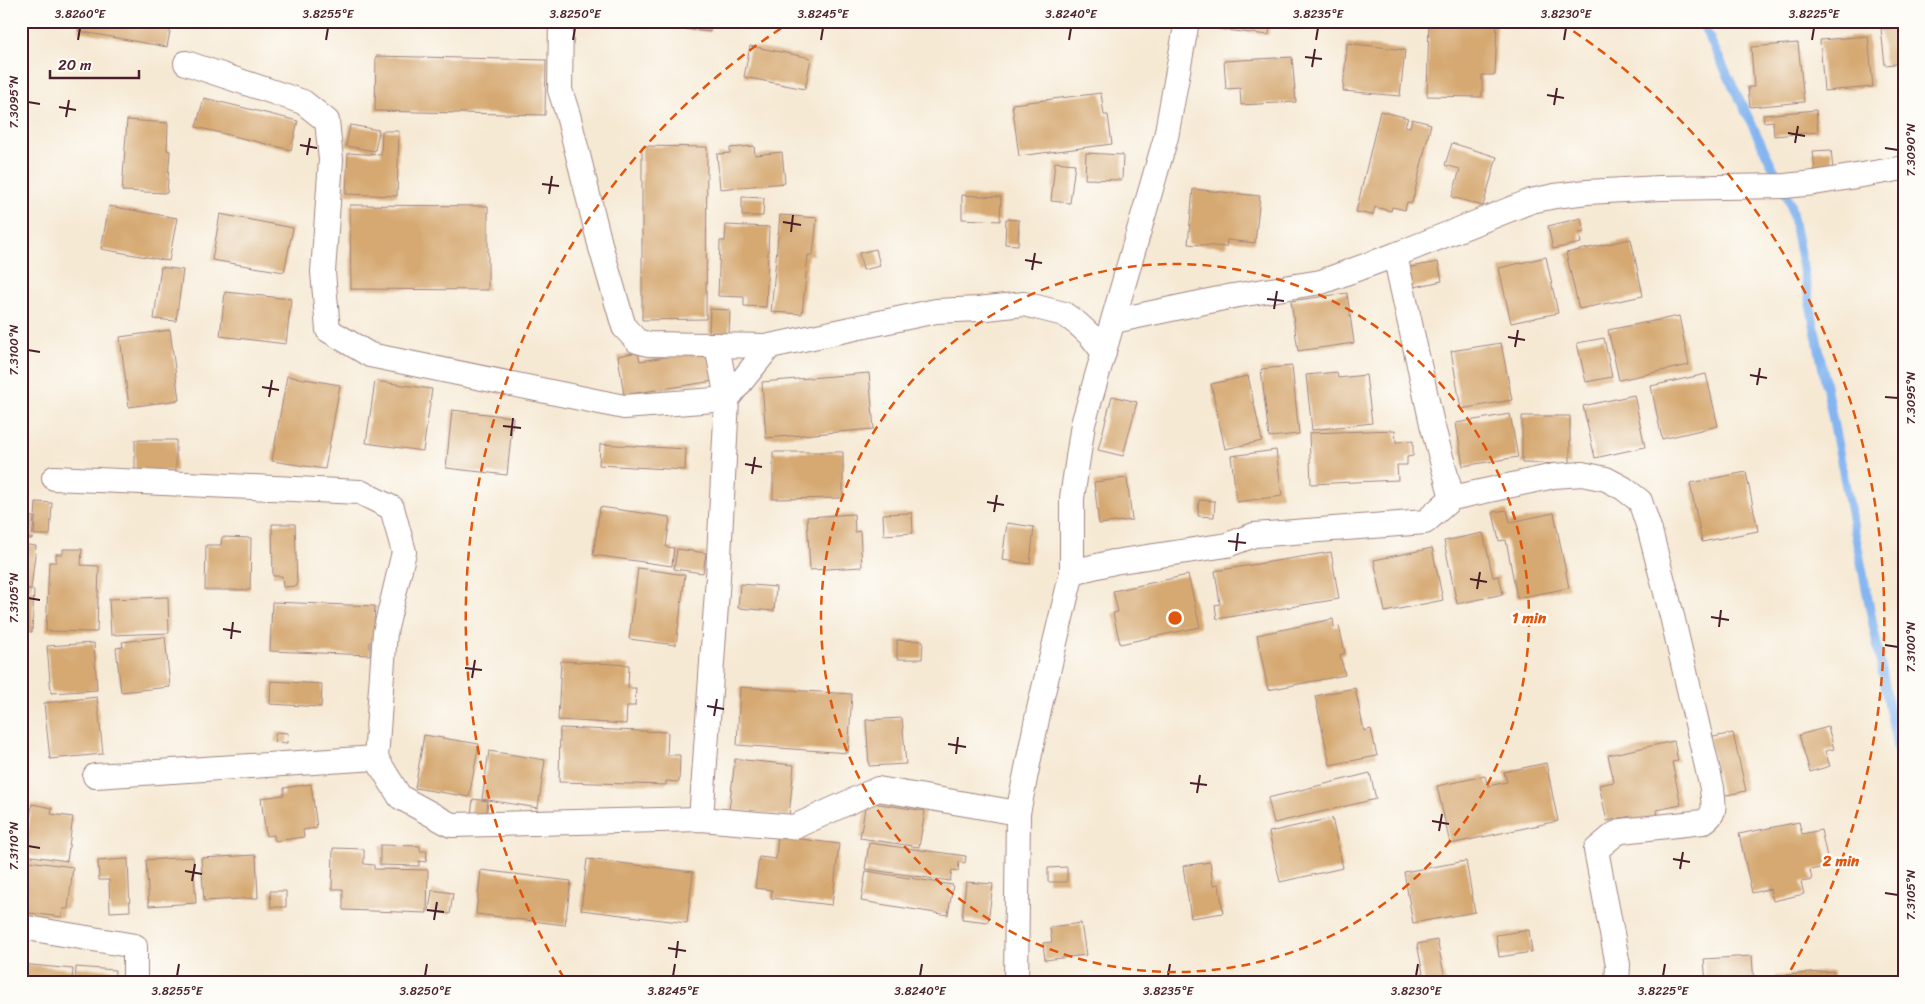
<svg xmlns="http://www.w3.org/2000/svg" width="1925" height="1004" viewBox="0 0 1925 1004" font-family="Sriracha,sans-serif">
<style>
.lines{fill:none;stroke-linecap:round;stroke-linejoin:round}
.stream{stroke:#84b5f0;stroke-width:9}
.building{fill:#d6a972}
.minor-casing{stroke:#a08480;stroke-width:26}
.minor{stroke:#fff;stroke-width:24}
.ticks{fill:none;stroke:#4a1f2b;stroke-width:2}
.ring{fill:none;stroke:#e0560e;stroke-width:2.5;stroke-dasharray:9 6}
.centre{fill:#e0560e;stroke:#fdfcf7;stroke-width:2.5}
.ring-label{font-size:15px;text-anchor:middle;font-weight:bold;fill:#e0560e;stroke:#fdfcf7;stroke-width:5;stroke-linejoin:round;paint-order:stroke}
.neatline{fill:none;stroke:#4a1f2b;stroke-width:2}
.ticks-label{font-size:12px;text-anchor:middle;fill:#4a1f2b}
</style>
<rect width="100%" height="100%" fill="#fdfcf7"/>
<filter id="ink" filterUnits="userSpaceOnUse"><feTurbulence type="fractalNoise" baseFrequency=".02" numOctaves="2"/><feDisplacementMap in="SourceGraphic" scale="10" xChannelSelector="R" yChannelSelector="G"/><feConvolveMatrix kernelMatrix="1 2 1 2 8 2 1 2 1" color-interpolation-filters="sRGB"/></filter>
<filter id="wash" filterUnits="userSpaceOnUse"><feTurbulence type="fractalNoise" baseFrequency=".0096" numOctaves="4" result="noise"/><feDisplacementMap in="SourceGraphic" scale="20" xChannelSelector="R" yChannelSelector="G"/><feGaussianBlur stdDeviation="1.12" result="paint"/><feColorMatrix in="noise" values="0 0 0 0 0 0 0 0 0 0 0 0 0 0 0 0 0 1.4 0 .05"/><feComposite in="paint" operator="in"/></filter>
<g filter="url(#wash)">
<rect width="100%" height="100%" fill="#f6e9d4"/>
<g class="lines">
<path class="stream" d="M1701,21L1790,202L1904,782"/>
</g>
<g id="blocks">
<g class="building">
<path d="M80,21H172L167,47L78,31Z"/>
<path d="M611,21H711L710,32Z"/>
<path d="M1218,21H1270L1269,35L1217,29Z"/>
<path d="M1290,21H1329L1330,25L1290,26Z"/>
<path d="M1429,21H1497L1495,75H1482V97L1427,96Z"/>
<path d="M1904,27V63L1885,65L1881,29Z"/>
<path d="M1868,36L1873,87L1824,91L1820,40Z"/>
<path d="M1347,43L1405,50L1400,96L1343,91Z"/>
<path d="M1798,43L1804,102L1750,107L1748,87H1754L1751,47Z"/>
<path d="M750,46L811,58L805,89L744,77Z"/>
<path d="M21,48H25L22,66H21Z"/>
<path d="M376,56L546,60L545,115L375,111Z"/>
<path d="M1292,57L1296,102L1241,105L1240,88L1226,89L1224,61Z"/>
<path d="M1101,93L1104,115H1108L1112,144L1019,156L1012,104Z"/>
<path d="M204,98L298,121L291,150L196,127Z"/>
<path d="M1816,110L1818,132L1774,136L1773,121L1764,122L1763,115Z"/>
<path d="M1380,111L1408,118L1405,126L1410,127L1412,119L1431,124L1412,203L1407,202L1405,210L1392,207L1391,211L1375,207L1373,215L1356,212Z"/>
<path d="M127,120L168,123L167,150L170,151L167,193L122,191Z"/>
<path d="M350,125L379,130L375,151L346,146Z"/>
<path d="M382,131H399L397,196L346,194L348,153L381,155Z"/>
<path d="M1452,143L1497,157L1483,206L1452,197L1460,169L1445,165Z"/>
<path d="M642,146L707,147L706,319L642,320Z"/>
<path d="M754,146L755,155L782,152L785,183L720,189L717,154L730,153V148Z"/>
<path d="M1831,150L1833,169L1815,171L1813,151Z"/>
<path d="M1086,153L1123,155L1122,180L1085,179Z"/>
<path d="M1055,162L1075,164L1070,203L1051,201Z"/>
<path d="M1193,189L1260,196L1255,243L1227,240L1226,247L1188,244Z"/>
<path d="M962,195L1001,197L1000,221L962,219Z"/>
<path d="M742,197L764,198L763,216H742Z"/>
<path d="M350,205L488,206V290L351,289Z"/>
<path d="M109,206L177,218L169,261L101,249Z"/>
<path d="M220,214L293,228L284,272L212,260Z"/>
<path d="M780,215L817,218L813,255H808L802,314L771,312Z"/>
<path d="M1581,218L1584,232L1579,233L1581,243L1553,249L1548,226Z"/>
<path d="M1006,219L1019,220L1018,245L1005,244Z"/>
<path d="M726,225L769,227L766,307L744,306V297L718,296L720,241H725Z"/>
<path d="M1631,239L1643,296L1579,309L1566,253Z"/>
<path d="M876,249L880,266L863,270L859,253Z"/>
<path d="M1546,257L1558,313L1511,323L1499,268Z"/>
<path d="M1438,262L1442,281L1410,288L1405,268Z"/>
<path d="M161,267L183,270L176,321L154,319Z"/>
<path d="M225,292L291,299L286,344L220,336Z"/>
<path d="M1347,293L1354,343L1298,351L1291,301Z"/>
<path d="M710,309L730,310L729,334L709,333Z"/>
<path d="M1679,316L1689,365L1619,380L1608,330Z"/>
<path d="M170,330L179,400L129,407L120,337Z"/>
<path d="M1604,338L1612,377L1586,382L1577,343Z"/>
<path d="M1501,343L1512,400L1461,409L1451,351Z"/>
<path d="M709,350L714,381L624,395L618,356L638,352L640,361Z"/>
<path d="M1292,366L1299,434L1269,437L1261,369Z"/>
<path d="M1337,372L1338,378L1366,375L1372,423L1312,430L1306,375Z"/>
<path d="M869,373L874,429L766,438L762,382Z"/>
<path d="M1706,374L1718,426L1662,439L1651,386Z"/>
<path d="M287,376L340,385L325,469L272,461Z"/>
<path d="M1248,376L1262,441L1225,449L1211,384Z"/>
<path d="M375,381L432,389L423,451L366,443Z"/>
<path d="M1634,395L1645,447L1595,458L1583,406Z"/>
<path d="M1112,396L1137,402L1123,456L1098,450Z"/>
<path d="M452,410L513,417L507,475L446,468Z"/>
<path d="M1510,414L1518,457L1463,466L1456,423Z"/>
<path d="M1522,416H1570V464L1522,463Z"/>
<path d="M1395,430L1396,442L1413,441V456L1407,457V465H1397L1398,480L1311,484L1309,433Z"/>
<rect x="135" y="440" width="41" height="31"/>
<path d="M600,444L686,449L685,470L599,465Z"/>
<path d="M1276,450L1282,496L1237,502L1231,456Z"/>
<path d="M773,452H843V498L773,499Z"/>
<path d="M1746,472L1758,531L1702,542L1690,483Z"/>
<path d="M1127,478L1132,520L1099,524L1094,482Z"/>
<path d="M1199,500L1215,501L1214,517L1198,516Z"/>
<path d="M36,502L52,503L50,535H34Z"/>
<path d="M600,507L670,517L666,547L674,548L672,566L593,555Z"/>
<path d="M1507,510L1510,522L1554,513L1569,588L1517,598L1506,540L1499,541L1493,512Z"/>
<path d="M912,513L913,533L884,535L883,514Z"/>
<path d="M854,514L855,532L860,531L862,567L810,570L807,517Z"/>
<path d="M21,516L34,517L32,539L21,538Z"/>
<path d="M1007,523L1034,527L1030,564L1002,560Z"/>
<path d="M272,524H295L297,586L283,587L282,576H273Z"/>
<path d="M1483,533L1493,577L1499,576L1503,594L1457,604L1444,541Z"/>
<path d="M222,537L251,538L250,590H205L206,545H221Z"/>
<path d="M21,544L36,546L31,589L21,588Z"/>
<path d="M1432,548L1443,600L1385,612L1374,560Z"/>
<path d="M63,549H82L81,565L99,566L97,632L46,631L49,562H56V554H63Z"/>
<path d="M677,549L706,553L703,573L674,569Z"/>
<path d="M1331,552L1339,599L1217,619L1215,605L1220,604L1215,571Z"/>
<path d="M638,568L685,575L676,645L629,639Z"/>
<path d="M1188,575L1200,627L1120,644L1113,613L1118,612L1113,591Z"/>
<path d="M740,584L776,587L774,611L738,608Z"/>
<path d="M21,590H34L32,632L21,631Z"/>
<path d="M168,597L169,633L111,635L109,599Z"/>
<path d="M272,602L375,606L374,621H378V642L370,641V655L270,651Z"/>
<path d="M1333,619L1334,627L1339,626L1345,653L1340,655L1345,675L1268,690L1257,635Z"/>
<path d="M165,637L170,687L121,692L116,648L123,647L122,642Z"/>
<path d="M897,640L923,641L922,659H897Z"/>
<path d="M94,643L97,690L51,693L47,646Z"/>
<path d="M561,661L629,665L628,688H636L635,706H627L626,724L558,720Z"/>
<path d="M271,681L322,684L321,707L270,704Z"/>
<path d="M740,687L852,694L848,753L737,745Z"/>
<path d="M1355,688L1364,731L1371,729L1377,756L1330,765L1315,696Z"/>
<path d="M97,697L103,754L50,759L44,703Z"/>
<path d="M902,718L906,764L869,766L866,720Z"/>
<path d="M1828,727L1834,749L1825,751L1830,766L1810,772L1799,735Z"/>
<path d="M560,728L668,732L667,755H680L679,782L666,781V785L559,782Z"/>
<path d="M276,732L288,733L287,743L274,742Z"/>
<path d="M1733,733L1746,791L1722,796L1709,738Z"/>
<path d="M424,735L479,744L469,797L415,788Z"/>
<path d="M1674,741L1678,761L1672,762L1681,805L1657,810L1658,818L1632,824L1630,816L1607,821L1599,785L1614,782L1608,755Z"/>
<rect x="21" y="745" width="2" height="30"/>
<path d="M489,751L545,760L538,808L482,799Z"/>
<path d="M735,759L794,765L789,816L729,810Z"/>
<path d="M1546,763L1558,821L1450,844L1437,786L1485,776L1488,786L1507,782L1504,772Z"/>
<path d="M1370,773L1376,799L1274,823L1268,798Z"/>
<path d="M311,784L317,828L303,830L304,837L275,841L274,835L266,836L261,798L284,795V788Z"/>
<path d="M473,799L488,801L486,817L471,815Z"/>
<path d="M866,802L925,811L919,847L860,838Z"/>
<path d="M32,804L52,808L51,814L73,817L67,861L25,855L26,845H22L24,832H28Z"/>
<path d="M1332,818L1343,868L1280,882L1269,832Z"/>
<path d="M1799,822L1802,834L1821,830L1829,866L1810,870L1812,880L1801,882L1804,894L1773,901L1770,889L1752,893L1739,834Z"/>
<path d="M778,836L839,844L832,905L771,898L772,890L755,888L759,857L776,859Z"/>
<path d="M869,843L966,856L965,863L959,862L958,871L952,870L950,881L865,869Z"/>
<path d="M380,845L420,846V851H427L426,862L419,861V866L380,865Z"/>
<path d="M333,848L364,849V864L374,865V869L428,870L427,913L343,910V889H332Z"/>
<path d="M256,855L258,898L204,901L201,858Z"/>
<path d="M193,857L196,903L149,906L146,860Z"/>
<path d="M128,859L130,911L110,912L109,880H99L98,861Z"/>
<path d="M587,859L693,872L687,923L581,910Z"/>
<path d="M21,860L73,867L68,909H63L62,917L21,912Z"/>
<path d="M1466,861L1475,912L1413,923L1404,872Z"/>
<path d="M1210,862L1213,885L1219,884L1223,913L1191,918L1183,866Z"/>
<path d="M1067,867V882H1048V868Z"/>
<path d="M481,870L571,881L565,925L476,914Z"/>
<path d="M866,871L953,885L948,915L861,901Z"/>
<path d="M966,882L993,884L988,922L962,919Z"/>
<path d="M432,890L453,893L450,914L429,911Z"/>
<path d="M270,891H286V907H271Z"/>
<path d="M1081,923L1086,955L1045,960L1043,943L1052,942L1050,927Z"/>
<path d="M1529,930L1532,952L1499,957L1496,935Z"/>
<path d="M1437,940L1446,983H1425L1417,944Z"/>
<path d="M1752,956L1754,983H1706L1704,959Z"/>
<path d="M21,964L73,969L72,983H21Z"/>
<path d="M76,967L115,970L114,983H75Z"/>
<path d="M1833,971L1834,983H1777L1776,976Z"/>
</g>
</g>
</g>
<g filter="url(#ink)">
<use href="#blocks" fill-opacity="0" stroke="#a08480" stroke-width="1"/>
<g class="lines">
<g class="minor-casing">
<g id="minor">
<path d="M561,21L560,90L568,115L601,248L624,327L637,341L648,344L770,346L936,311L978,309L1024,304L1064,314L1078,324L1091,336L1104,353"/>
<path d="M186,63L303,102L327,121L331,160L323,272L328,330L370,355L624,407L727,399L770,346"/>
<path d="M1395,255L1432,424L1452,498"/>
<path d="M1114,321L1233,296L1321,282L1395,255L1531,201L1555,196L1587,192L1660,188L1785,186L1814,183L1904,168"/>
<path d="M54,478L360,492L392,508L404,552L385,632L376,758L400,797L451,825L701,819L794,827L878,789L1018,813"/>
<path d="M1072,572L1114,562L1227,545L1254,535L1425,522L1452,498L1554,476L1582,474L1606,479L1623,488L1640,501L1650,531L1672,616L1712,788C1713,804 1718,813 1703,822L1622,831L1615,834L1596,850L1618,965L1617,983"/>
<path d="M95,776L376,758"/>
<path d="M701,819L718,577L727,399L717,345"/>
<path d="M21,927L135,946V983"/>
<path d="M1016,983L1018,813L1039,709L1072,572V498L1083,424L1166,137L1187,21"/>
</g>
</g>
<use href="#minor" class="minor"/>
</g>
</g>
<path class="ticks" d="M78,40L80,28M326,40L328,28M573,40L575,28M821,40L823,28M1069,40L1071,28M1316,40L1318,28M1564,40L1566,28M1812,40L1814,28M1305,57L1322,59M1312,67L1315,49M1547,95L1564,98M28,102L40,104M1554,105L1557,88M59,107L76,110M66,117L69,100M1788,133L1805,136M1795,143L1798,126M300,145L317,148M1885,148L1898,150M307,155L310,138M542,184L559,186M549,194L552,176M783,222L801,225M791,232L793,215M1025,260L1042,263M1032,270L1035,253M1267,299L1284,301M1274,309L1277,291M1508,337L1525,340M1515,347L1518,330M28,350L40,352M1750,375L1767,378M1757,385L1760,368M262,387L279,390M269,397L272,380M1885,397L1898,398M503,426L521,428M511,436L513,418M745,464L762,467M752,474L755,457M987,502L1004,505M994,512L997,495M1228,541L1246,543M1236,551L1238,533M1470,579L1487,582M1477,589L1480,572M28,598L40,600M1711,617L1729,620M1719,627L1721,610M223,629L241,632M231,639L233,622M1885,645L1898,647M465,668L482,670M472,678L475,660M707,706L724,709M714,716L717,699M948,744L966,747M956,754L958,737M1190,783L1207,785M1197,793L1200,775M1432,821L1449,824M1439,831L1442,814M28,846L40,848M1673,859L1690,862M1680,869L1683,852M185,871L202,874M192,881L195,864M1885,893L1898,895M427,910L444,912M434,920L437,902M668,948L686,951M676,958L678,941M177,976L179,964M425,976L427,964M673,976L675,964M920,976L922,964M1168,976L1170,964M1416,976L1418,964M1663,976L1665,964"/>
<g class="ring">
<circle cx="1175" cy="618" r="354"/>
<path d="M564 978A709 709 0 0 1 789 23M1561 23A709 709 0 0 1 1786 978"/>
</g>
<circle cx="1175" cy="618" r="8" class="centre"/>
<g class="ring-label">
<text x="1529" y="623">1 min</text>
<text x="1841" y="866">2 min</text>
</g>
<rect width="1925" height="1004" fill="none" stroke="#fdfcf7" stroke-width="55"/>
<path d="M50 70v8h89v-8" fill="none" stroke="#4a1f2b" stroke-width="2.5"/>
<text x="58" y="70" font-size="15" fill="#4a1f2b" stroke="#fdfcf7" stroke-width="4" paint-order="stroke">20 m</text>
<rect x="28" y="28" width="1870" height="948" class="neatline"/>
<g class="ticks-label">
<text x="80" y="18">3.8260°E</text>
<text x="328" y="18">3.8255°E</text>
<text x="575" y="18">3.8250°E</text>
<text x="823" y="18">3.8245°E</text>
<text x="1071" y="18">3.8240°E</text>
<text x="1318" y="18">3.8235°E</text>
<text x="1566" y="18">3.8230°E</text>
<text x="1814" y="18">3.8225°E</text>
<text transform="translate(14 102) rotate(-90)" y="4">7.3095°N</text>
<text transform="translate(1911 150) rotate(-90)" y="4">7.3090°N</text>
<text transform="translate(14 350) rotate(-90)" y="4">7.3100°N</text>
<text transform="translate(1911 398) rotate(-90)" y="4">7.3095°N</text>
<text transform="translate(14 598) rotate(-90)" y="4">7.3105°N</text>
<text transform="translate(1911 647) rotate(-90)" y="4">7.3100°N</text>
<text transform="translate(14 846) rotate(-90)" y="4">7.3110°N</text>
<text transform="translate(1911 895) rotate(-90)" y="4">7.3105°N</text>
<text x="177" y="995">3.8255°E</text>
<text x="425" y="995">3.8250°E</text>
<text x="673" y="995">3.8245°E</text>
<text x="920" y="995">3.8240°E</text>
<text x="1168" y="995">3.8235°E</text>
<text x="1416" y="995">3.8230°E</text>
<text x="1663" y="995">3.8225°E</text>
</g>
</svg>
